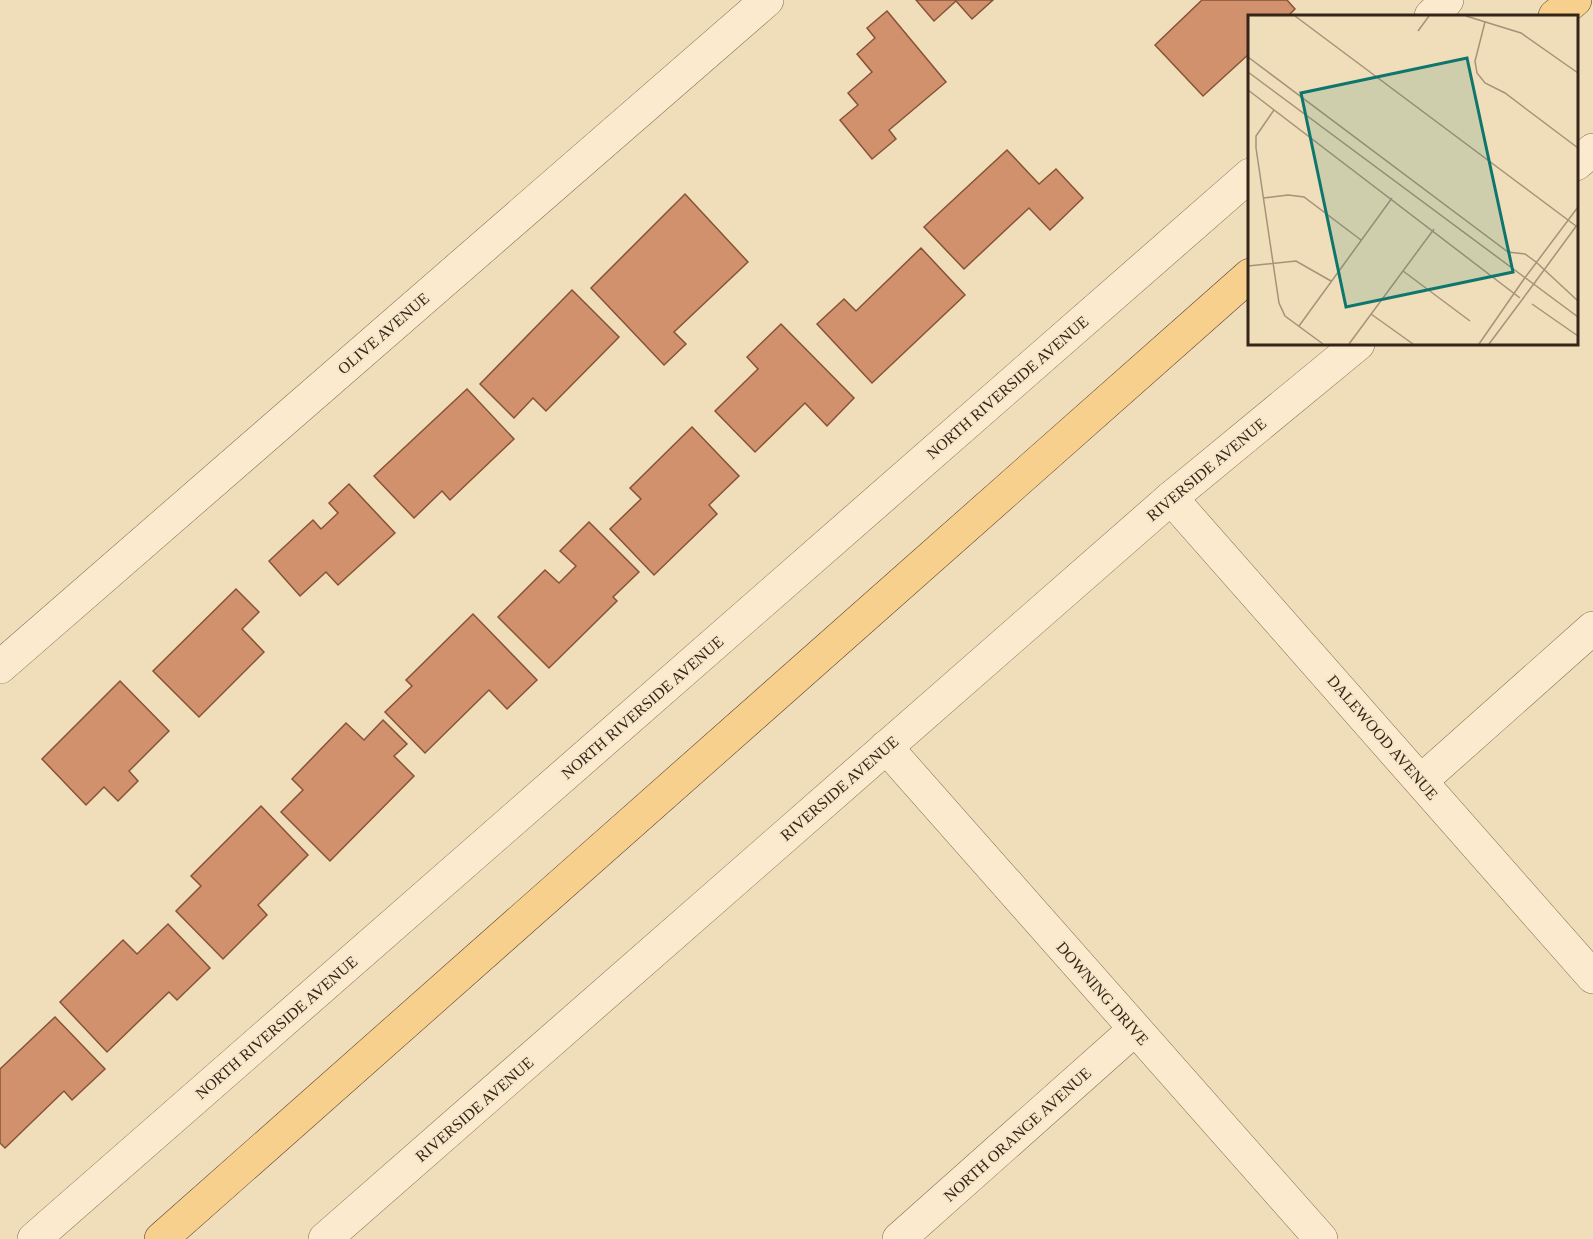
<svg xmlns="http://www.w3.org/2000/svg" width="1593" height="1239" viewBox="0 0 1593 1239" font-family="'Times New Roman',serif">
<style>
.building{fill:#d1916d;stroke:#875338;stroke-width:1.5}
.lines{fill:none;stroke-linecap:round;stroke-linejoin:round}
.minor-casing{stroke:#876c53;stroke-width:34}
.major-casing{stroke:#543a29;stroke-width:34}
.minor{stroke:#fbeacd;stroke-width:33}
.major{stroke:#f7d08d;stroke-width:33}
.labels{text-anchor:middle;stroke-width:4.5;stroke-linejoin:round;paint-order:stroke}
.street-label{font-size:16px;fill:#352519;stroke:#f7e7c9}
.inset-road{fill:none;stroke:#a59379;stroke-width:1.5}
.view{fill:#0f766e;fill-opacity:0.15;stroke:#0f766e;stroke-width:3}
.inset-edge{fill:none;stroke:#352519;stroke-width:3}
</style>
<rect width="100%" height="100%" fill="#f0ddb9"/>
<g class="building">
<path d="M916,0H993L972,19L956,1L934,21Z"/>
<path d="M1202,0H1287L1295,9L1288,16H1250V53L1203,96L1155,45Z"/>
<path d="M887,11L946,82L889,130L896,139L872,159L840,120L858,105L848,93L872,72L857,54L875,38L867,28Z"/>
<path d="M1007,150L1039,184L1056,169L1083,198L1050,230L1029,208L964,269L924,227Z"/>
<path d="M685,194L748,262L674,332L686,344L664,365L591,288Z"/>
<path d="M921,248L965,295L872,383L817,324L844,299L856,311Z"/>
<path d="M572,290L619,337L546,411L533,398L514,418L480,384Z"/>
<path d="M781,324L854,398L827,426L805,403L755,452L715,411L758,369L747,357Z"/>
<path d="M467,389L514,439L450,500L442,491L414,518L374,476Z"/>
<path d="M692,427L739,476L709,505L717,514L654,575L610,529L641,499L630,488Z"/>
<path d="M349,484L395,533L338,585L326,572L300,596L269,561L313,520L321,529L338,513L329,503Z"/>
<path d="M589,522L639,572L613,597L617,601L549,668L498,617L545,570L559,583L576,566L560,551Z"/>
<path d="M236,589L259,612L242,629L264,652L199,717L153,671Z"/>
<path d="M473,614L537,680L507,709L489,690L425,753L385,712L412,686L406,680Z"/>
<path d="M120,681L169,731L129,771L138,781L118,801L104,787L86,805L42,759Z"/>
<path d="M383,720L407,744L394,756L414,776L330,861L281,812L303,790L292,779L346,723L364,740Z"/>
<path d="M261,806L308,855L258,905L267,915L223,959L176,911L201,886L191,876Z"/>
<path d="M168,924L210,968L177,1000L169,992L107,1052L60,1002L123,940L137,954Z"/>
<path d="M55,1017L105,1069L72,1100L64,1091L5,1148L0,1143V1069Z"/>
</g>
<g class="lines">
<g class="minor-casing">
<g id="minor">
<path d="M1431,16L1447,0"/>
<path d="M1576,164L1593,150"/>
<path d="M1171,498L1593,977"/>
<path d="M0,667L767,0"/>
<path d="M886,747L1321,1239"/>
<path d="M1421,781L1593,628"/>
<path d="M34,1239L1250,175"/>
<path d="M325,1239L1171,498L1358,344"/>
<path d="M899,1239L1135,1029"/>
</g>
</g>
<g class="major-casing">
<g id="major">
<path d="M1555,16L1575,0"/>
<path d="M161,1239L1250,275"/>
</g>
</g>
<use href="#minor" class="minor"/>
<use href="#major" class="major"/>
</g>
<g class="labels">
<g class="street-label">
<text transform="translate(383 333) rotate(-41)" y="6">OLIVE AVENUE</text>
<text transform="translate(1007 387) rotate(-41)" y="6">NORTH RIVERSIDE AVENUE</text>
<text transform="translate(1206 469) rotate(-40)" y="6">RIVERSIDE AVENUE</text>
<text transform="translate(642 707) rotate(-41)" y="6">NORTH RIVERSIDE AVENUE</text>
<text transform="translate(1383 737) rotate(49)" y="6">DALEWOOD AVENUE</text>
<text transform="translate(839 788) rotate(-41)" y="6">RIVERSIDE AVENUE</text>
<text transform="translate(1103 993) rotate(49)" y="6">DOWNING DRIVE</text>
<text transform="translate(276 1027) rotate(-41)" y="6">NORTH RIVERSIDE AVENUE</text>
<text transform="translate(474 1109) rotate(-41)" y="6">RIVERSIDE AVENUE</text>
<text transform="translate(1017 1134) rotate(-42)" y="6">NORTH ORANGE AVENUE</text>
</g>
</g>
<g transform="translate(1248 15)">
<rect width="330" height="330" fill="#f0ddb9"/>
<path class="inset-road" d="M47,1L328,211M218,1L273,18L330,58M237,7L227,46L229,58L237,68L257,78L330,133M170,16L181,1M0,42L260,237L277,239L288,247L330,286M0,57L330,302M0,75L272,283M26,95L8,121V133L31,288L37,301L75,329M15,183L40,180L56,182L113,225M0,251L48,246L83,266M155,256L222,306M276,264L330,192M285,270L329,210M284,289L330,321M123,299L165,329M51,311L144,183M101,329L186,214M231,329L276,264M241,329L285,270"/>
<path class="view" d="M219,43L265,257L98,292L53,78Z"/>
<rect width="330" height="330" class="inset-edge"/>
</g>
</svg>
